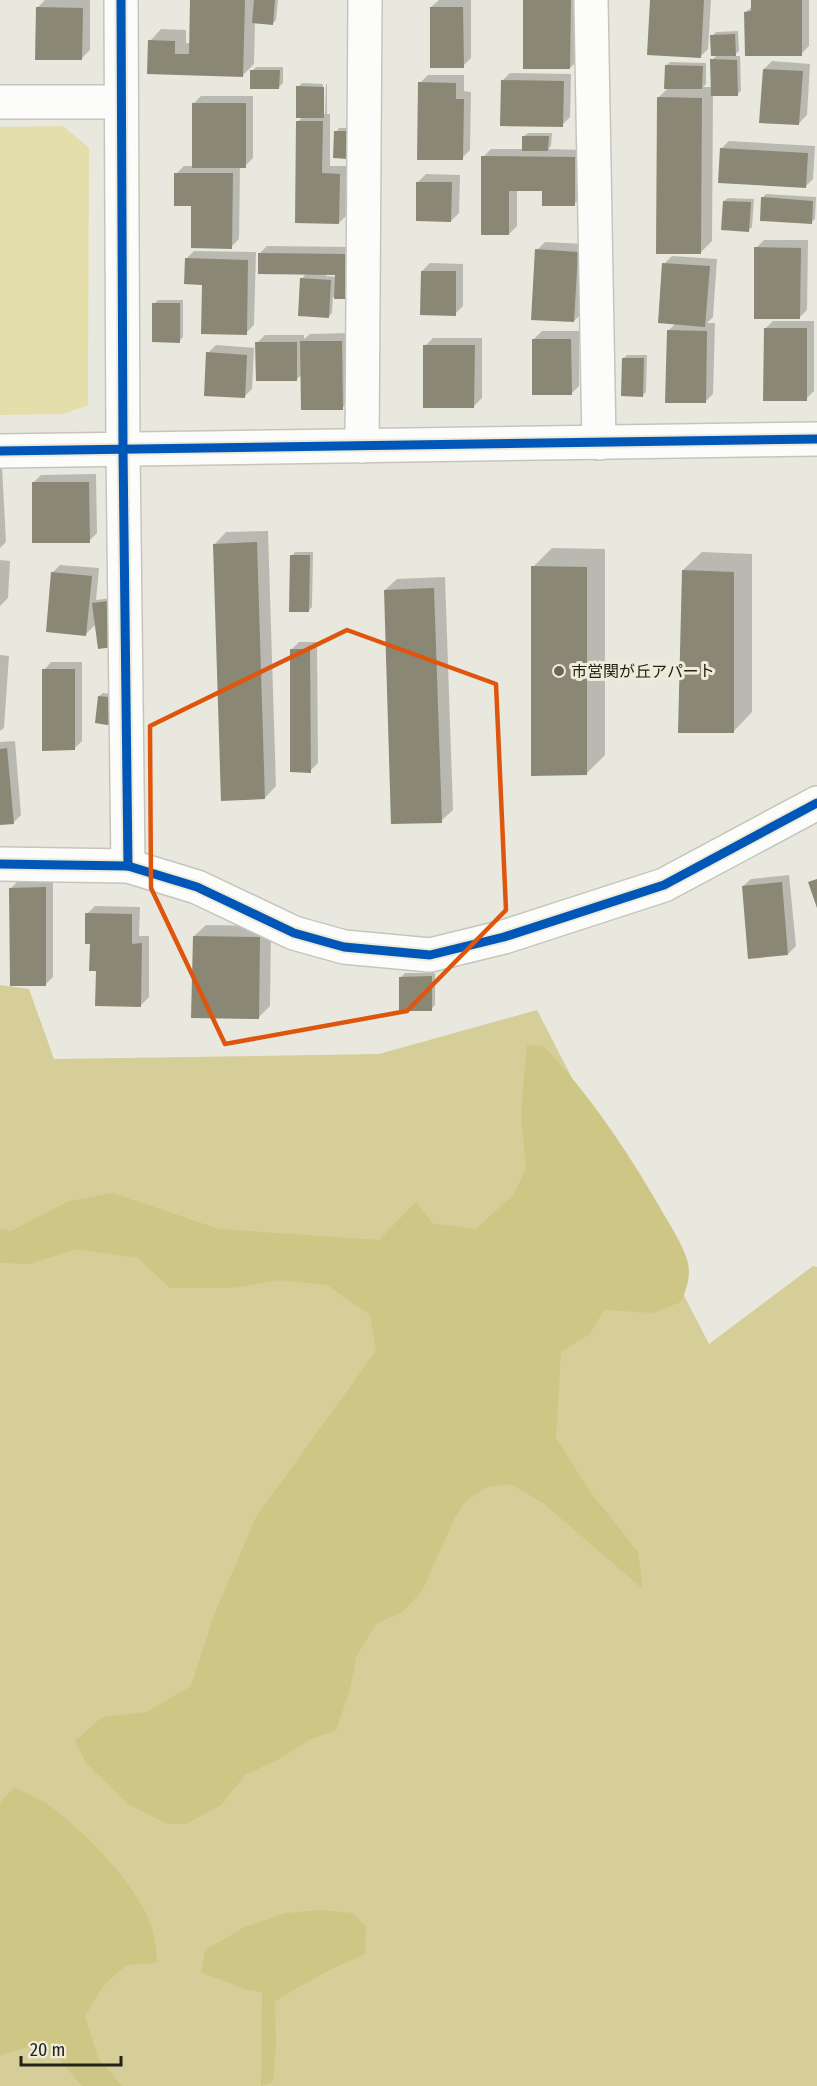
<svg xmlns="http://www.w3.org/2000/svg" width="817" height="2086" viewBox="0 0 817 2086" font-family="'Fira Sans Condensed','Noto Sans JP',sans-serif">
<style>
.green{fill:#e4deab}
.forest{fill:#d5ce98}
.water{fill:#cec684}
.shadow{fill:#0003;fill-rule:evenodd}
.building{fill:#8a8874}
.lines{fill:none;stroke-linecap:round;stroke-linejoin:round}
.minor-casing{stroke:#c6c5bd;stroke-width:36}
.minor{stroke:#fcfcfa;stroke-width:33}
.cycleway-casing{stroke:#eeecd9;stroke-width:13}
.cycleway{stroke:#0057b8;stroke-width:9}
.marked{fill:none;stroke:#de560d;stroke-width:4.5;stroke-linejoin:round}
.poi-dot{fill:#68675f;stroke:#eeecd9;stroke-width:2}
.labels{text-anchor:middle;stroke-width:6;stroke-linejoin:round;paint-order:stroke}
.poi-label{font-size:16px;fill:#22211a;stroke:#eeecd9;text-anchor:start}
</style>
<rect width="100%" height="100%" fill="#e9e8de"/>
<path class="green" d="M63,126L89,148L88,405L64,414L0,415V127Z"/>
<path class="forest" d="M0,985L29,989L54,1059L379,1054L537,1010L709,1344L813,1266L817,1267V2086H0Z"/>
<g class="water">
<path d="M527,1045L544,1046C590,1096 625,1147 659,1206C668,1222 683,1244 688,1263C691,1277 686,1290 681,1302L653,1313L604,1310L590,1334L561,1352L556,1438L591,1493L638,1552L643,1589L543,1503L511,1484L487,1487L466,1501L455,1517L422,1591L402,1612L376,1624L356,1657L350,1690L336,1730L309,1740L274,1762L246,1774L221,1805L186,1824H167L129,1805L86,1763L75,1741L102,1717L146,1712L191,1686L214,1615L256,1517L376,1351L370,1315L327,1285L279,1280L232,1288H170L138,1258L76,1249L29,1264L0,1263V1229L11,1231L67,1202L112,1193L219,1229L379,1240L416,1202L433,1224L476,1229L514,1194L526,1168L521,1114Z"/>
<path d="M14,1787C24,1793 37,1797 47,1804C84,1831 133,1880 150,1922C155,1935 156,1949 157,1963L126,1965L103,1986L85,2016L98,2058L122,2086H82L56,2056L28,2047L0,2055V1803Z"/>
<path d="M322,1910L353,1913L366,1927L365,1954C333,1967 304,1983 275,2002L276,2046L273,2082L261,2086L262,1992L245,1989L201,1972L205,1950L243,1928L286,1913Z"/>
</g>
<g class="shadow">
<path d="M45,0H90V50L82,58L37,8Z"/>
<path d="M192,0H278L276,20L273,23L255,22L254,64L242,76L148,73L150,41L161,29L186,30V43H190Z"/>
<path d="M439,0H471V58L463,66L431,7Z"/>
<path d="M525,0H578V60L570,68Z"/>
<path d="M652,0H711L708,49L700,57Z"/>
<path d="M753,0H809V46L801,54L746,12L753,6Z"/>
<path d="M738,31L739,51L733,56H740L741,91L737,94L713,95L712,241L700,253L658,98L669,87L666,66L670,62L706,63V84L703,87H712V60L717,55L712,36L716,32Z"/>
<path d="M772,61L810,64L807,115L799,123L764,69Z"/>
<path d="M256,67H283V83L279,87L252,71Z"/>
<path d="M510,73L571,74L570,117L562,125L502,81Z"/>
<path d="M428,75H464V91L471,92L470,150L462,158L420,83Z"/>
<path d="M302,83L323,84L322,114H325L326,84H327V114H330V166H347V215L339,223L298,122L303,116L298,87Z"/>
<path d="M201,96H253V158L245,166H240L239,239L231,247L193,205L176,174L184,166H193V104Z"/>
<path d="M339,128H353L351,154L336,132Z"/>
<path d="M528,133H552L551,146L548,149L582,150V196L574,204L544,189H517V226L509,234L483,157L491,149H523L524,136Z"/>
<path d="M729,141L815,146L813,179L805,187L721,149Z"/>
<path d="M426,174L460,175L459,213L451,221L418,182Z"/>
<path d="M766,194L816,197L815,219L811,222L762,198Z"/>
<path d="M728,198L754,199L752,227L748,230L724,201Z"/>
<path d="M764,240H808L807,310L799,318L756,248Z"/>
<path d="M545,242L585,244L582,313L574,321L537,250Z"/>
<path d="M267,246L353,247L352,289L344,297H333L332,313L329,316L301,279L307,273L259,254ZM326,274H336V277L326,276Z"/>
<path d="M194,251L256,252L254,325L246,333L203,284L186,259Z"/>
<path d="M672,256L717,259L713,317L707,323H715L713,394L705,402L668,331L676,323L664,264Z"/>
<path d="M430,263L463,264V306L455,314L422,271Z"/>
<path d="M158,300H183V337L179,341L154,304Z"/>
<path d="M773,321H814V391L806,399L765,329Z"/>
<path d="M542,331H579V386L571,394L534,339Z"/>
<path d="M350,333V401L342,408L302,374L297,379L257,348H254L252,389L244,397L208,353L216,345L257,348V343L265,335H304V339L310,334Z"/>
<path d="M433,338H482V398L474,406L425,346Z"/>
<path d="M627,355H647L646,392L642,396L623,359Z"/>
<path d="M2,466L6,542L0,548V467Z"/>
<path d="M96,474L97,533L89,541L33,483L41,475Z"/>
<path d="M268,531L276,786L265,798L215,544L226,532Z"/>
<path d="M552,548L605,549V755L586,774L533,567Z"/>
<path d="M295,552H313L312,607L308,611L292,556Z"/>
<path d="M702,552L752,554V712L734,731L683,570Z"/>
<path d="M0,560L10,561L8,598L0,606Z"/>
<path d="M60,565L99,568L96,600L112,598L117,642L96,624L86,634L52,573Z"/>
<path d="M445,577L453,810L441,821L385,590L397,579Z"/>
<path d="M299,642H317L318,763L310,771L291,650Z"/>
<path d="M0,655L9,656L4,728L0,731Z"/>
<path d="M51,662H82V741L74,749L44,670Z"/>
<path d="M103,693L120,695L114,724L99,696Z"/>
<path d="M15,741L21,815L13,823L0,824V742Z"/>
<path d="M789,875L796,946L788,954L743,886L751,879Z"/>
<path d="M19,880H53V977L45,985L11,888Z"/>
<path d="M95,906L140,907L139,936H149V997L141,1005L98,970L87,914Z"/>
<path d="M206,925L271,926L270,1006L259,1017L194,936Z"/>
<path d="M405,973H435V1005L431,1009L401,977Z"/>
</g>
<g class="building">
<path d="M190,0H245L243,77L147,74L148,40L175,41V54H189Z"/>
<path d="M254,0H275L273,25L252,23Z"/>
<path d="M523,0H571L570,69H523Z"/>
<path d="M650,0H704L701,58L647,55Z"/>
<path d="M751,0H802V56H745L744,12L751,11Z"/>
<path d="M36,7L83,8L82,60H35Z"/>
<path d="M430,7H463L464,68H430Z"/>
<path d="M735,34L736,56H711L710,35Z"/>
<path d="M710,59L737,60L738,96H711Z"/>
<path d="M665,65L703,66L702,89H664Z"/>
<path d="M763,69L803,71L799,125L759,123Z"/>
<path d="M250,70H280L279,89H250Z"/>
<path d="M501,80L564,81L563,127L500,126Z"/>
<path d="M418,82L456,83V99H464L463,160H417Z"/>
<path d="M296,86L324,87V118H296Z"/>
<path d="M657,97L702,98L701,254H656Z"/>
<rect x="192" y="103" width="54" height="65"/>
<path d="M296,121H323L322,173L340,174L339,224L295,223Z"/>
<path d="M334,131H350L348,159L333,158Z"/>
<path d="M522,136H549L548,151H522Z"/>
<path d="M720,148L808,153L806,188L718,183Z"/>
<path d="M481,156L575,157V206H542V191H509V235H481Z"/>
<path d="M174,173H233L232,249L191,248V206H174Z"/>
<path d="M416,182H452L451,222L416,221Z"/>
<path d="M761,197L813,201L812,224L760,221Z"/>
<path d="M723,201L751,202L749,232L721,230Z"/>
<path d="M754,247L801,248L800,319H754Z"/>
<path d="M535,249L578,252L574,322L531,320Z"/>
<path d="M258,253L345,254V299H334L335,275L258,274Z"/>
<path d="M185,258L248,260L247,335L201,334L202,285L184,284Z"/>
<path d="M662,263L710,266L705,327L658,323Z"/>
<path d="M421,271H456V316L420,315Z"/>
<path d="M300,278L331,280L329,318L298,316Z"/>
<path d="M152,303H180V343L152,342Z"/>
<path d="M764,328H807V401H763Z"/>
<path d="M667,330L707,331L706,403H665Z"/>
<path d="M532,339H571L572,395H532Z"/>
<path d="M300,341H342L343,410H301Z"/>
<path d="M255,342H297V381H256Z"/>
<path d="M423,345H475L474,408H423Z"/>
<path d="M206,352L247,355L245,398L204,396Z"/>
<path d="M622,358H644L643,397L621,396Z"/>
<path d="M32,482H89L90,543H32Z"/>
<path d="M257,542L265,799L221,801L213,544Z"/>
<path d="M290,555H310L309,612H289Z"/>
<path d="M531,566L587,567V775L531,776Z"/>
<path d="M682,570L734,572V733H678Z"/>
<path d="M51,572L92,576L86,636L46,632Z"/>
<path d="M434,588L442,823L391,824L384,590Z"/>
<path d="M108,601L114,647L98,649L92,603Z"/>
<path d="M290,649H310L311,773L290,772Z"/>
<path d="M42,669H75V750L42,751Z"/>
<path d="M98,696L117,698L114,726L95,723Z"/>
<path d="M7,748L14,824L0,825V749Z"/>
<path d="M817,879V908L808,882Z"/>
<path d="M782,882L788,955L748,959L742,886Z"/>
<path d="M46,887V986H10L9,888Z"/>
<path d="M85,913L132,914V944L142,943L141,1007L95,1006L96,971H89L90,944H85Z"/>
<path d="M193,936L260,937L259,1019L191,1018Z"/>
<path d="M432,976V1011H399V977Z"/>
</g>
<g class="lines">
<g class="minor-casing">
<g id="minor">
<path d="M121,0L123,450L128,866"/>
<path d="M591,0L599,443"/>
<path d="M0,102H121"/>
<path d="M362,446L365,0"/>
<path d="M0,451L817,439"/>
<path d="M0,864L128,866L197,887L294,933L344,947L430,955L504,937L664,885L817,803"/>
</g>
</g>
<use href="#minor" class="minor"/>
<g class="cycleway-casing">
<g id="cycleway">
<path d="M121,0L123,450L128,866"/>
<path d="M0,451L817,439"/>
<path d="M0,864L128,866L197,887L294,933L344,947L430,955L504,937L664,885L817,803"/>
</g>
</g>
<use href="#cycleway" class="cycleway"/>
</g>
<path class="marked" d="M347,630L496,684L506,910L407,1011L225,1044L151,888L150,726Z"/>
<circle class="poi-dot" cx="559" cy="671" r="6"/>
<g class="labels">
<g class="poi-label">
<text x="571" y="677">市営関が丘アパート</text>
</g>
</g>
<path d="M21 2056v9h100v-9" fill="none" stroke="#22211a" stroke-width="3"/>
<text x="30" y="2056" font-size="18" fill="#22211a" stroke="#eeecd9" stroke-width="4.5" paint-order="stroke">20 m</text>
</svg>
